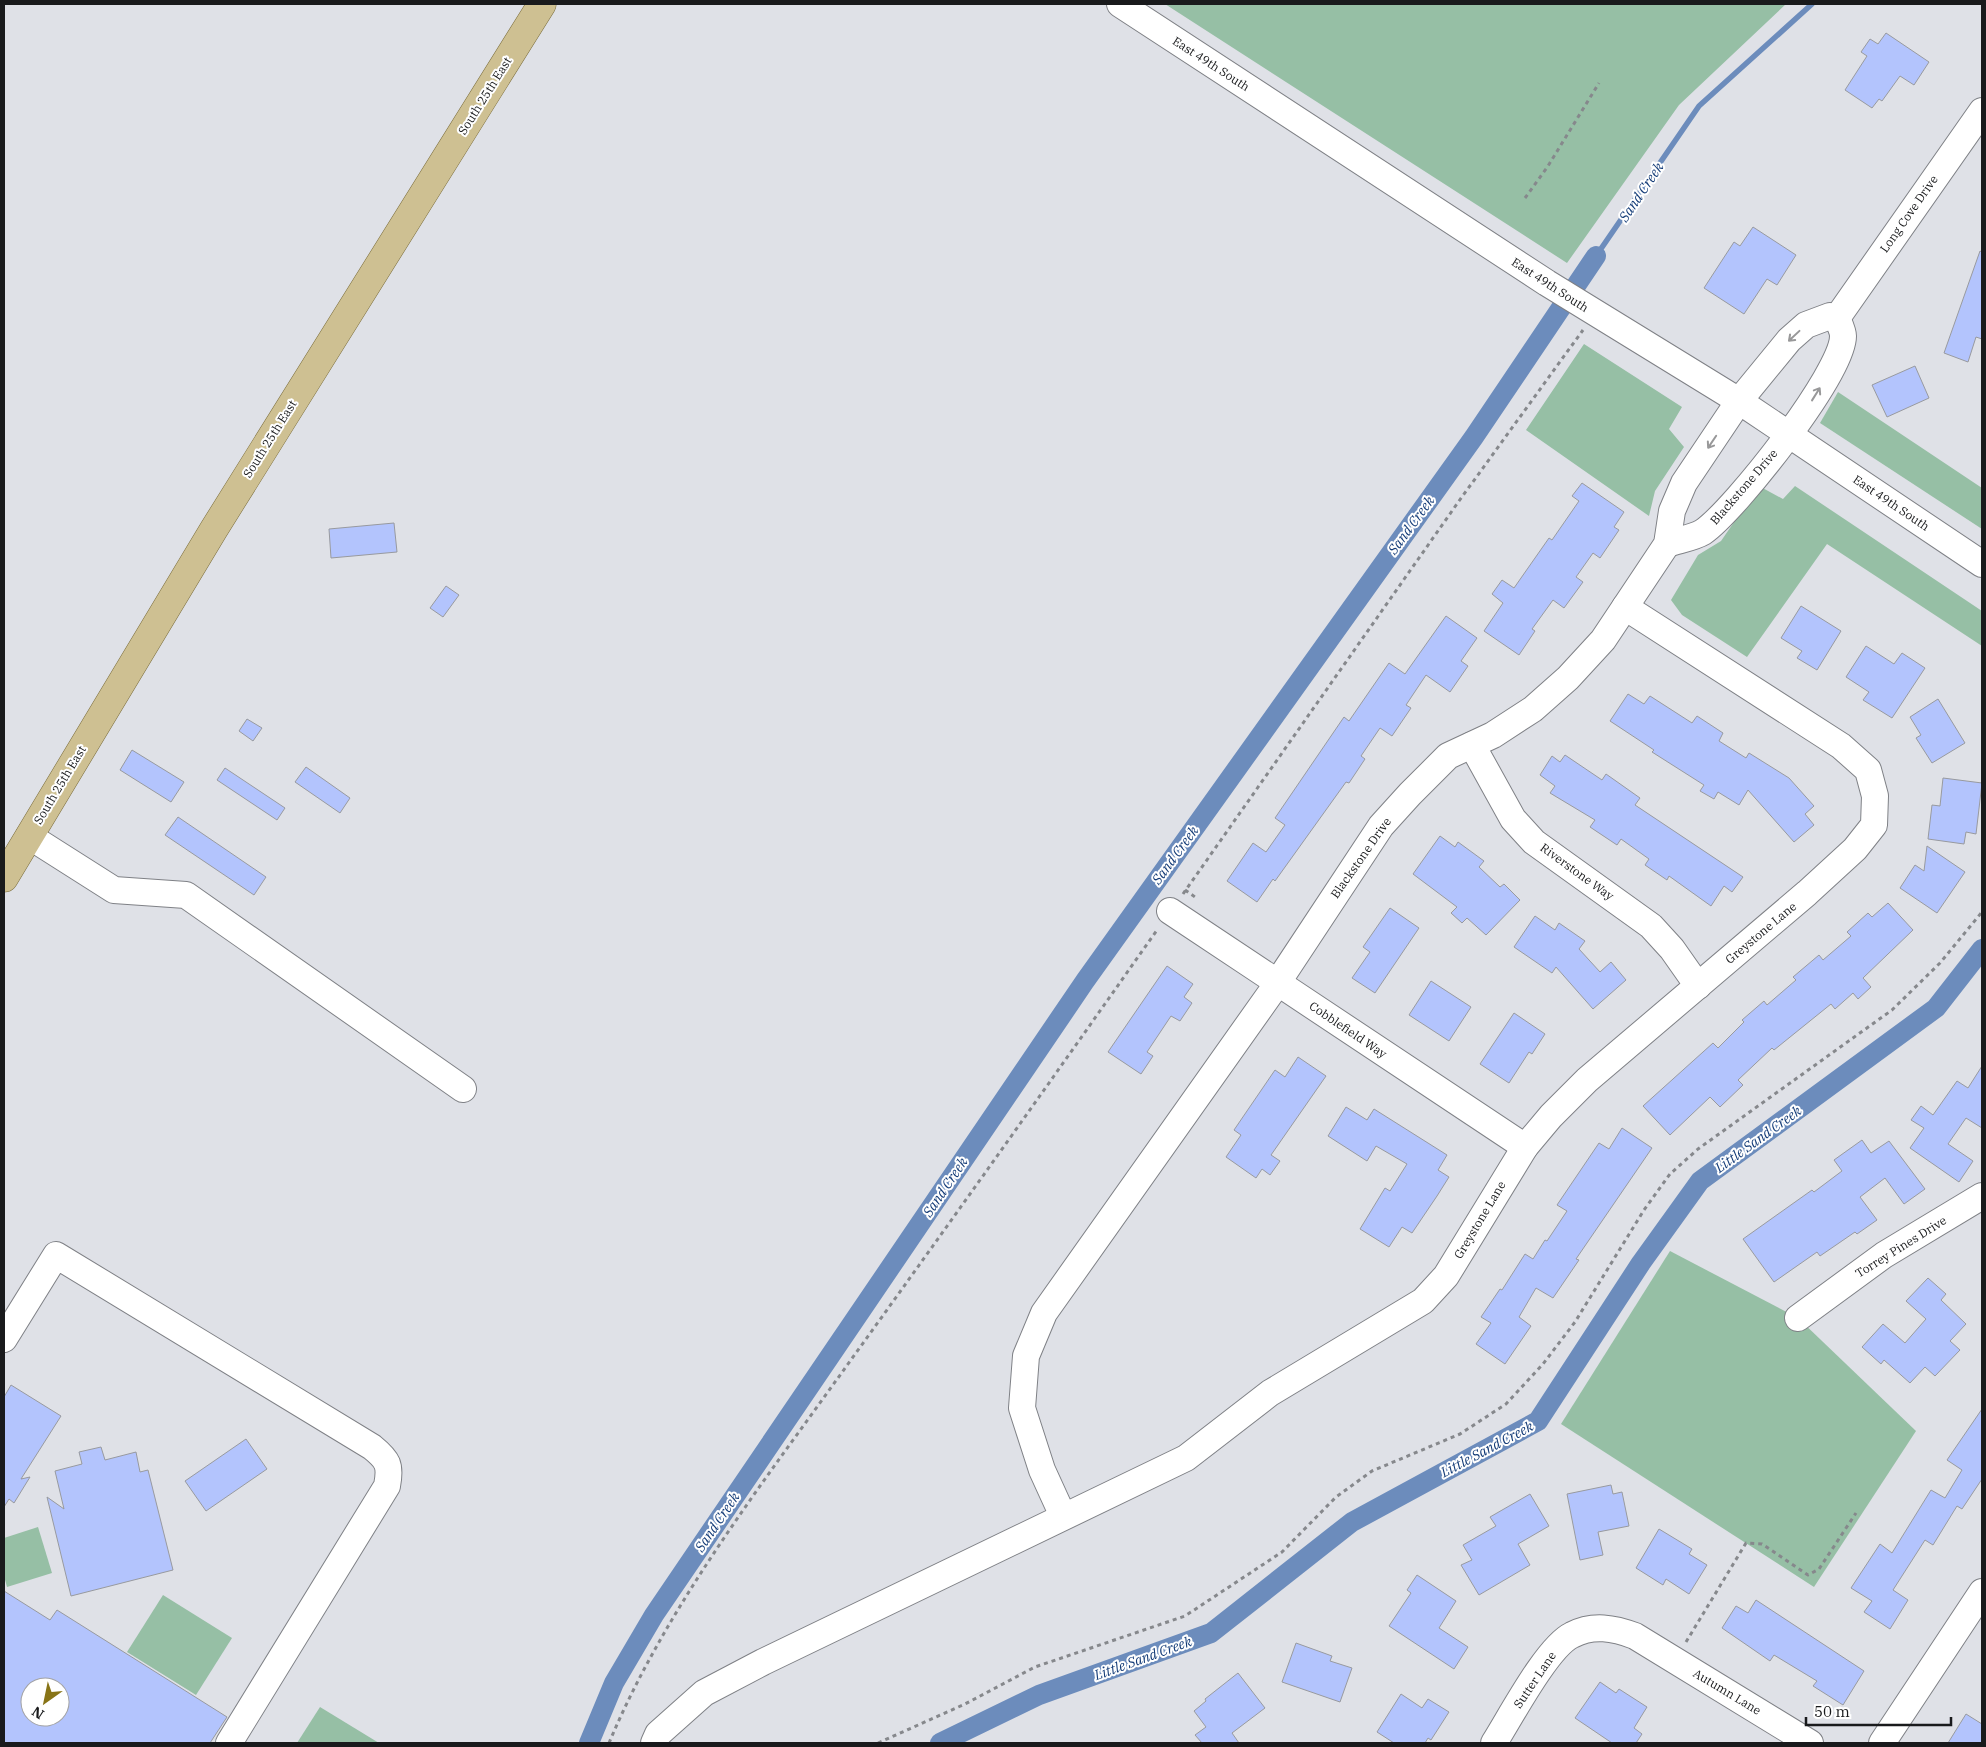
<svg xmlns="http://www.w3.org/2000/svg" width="1986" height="1747" viewBox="0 0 1986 1747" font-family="'IBM Plex Serif',serif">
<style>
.green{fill:#96bfa5}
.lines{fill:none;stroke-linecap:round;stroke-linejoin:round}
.stream{stroke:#6c8cbc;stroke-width:5.5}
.canal{stroke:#6c8cbc;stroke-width:20}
.building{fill:#b3c4fd;stroke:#989a9f;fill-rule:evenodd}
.minor-casing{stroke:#7f8186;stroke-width:28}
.major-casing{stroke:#796b3a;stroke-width:29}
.path{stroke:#86888c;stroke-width:3;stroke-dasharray:4 4;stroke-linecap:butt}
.minor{stroke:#fff;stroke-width:26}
.major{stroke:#cec092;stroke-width:28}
.oneway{stroke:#989899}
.labels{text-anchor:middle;stroke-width:4;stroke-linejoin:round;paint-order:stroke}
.street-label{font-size:12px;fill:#191a1c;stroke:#fff}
.water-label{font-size:14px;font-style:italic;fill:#133b77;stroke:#fff}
</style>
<rect width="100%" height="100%" fill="#dfe1e7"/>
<g class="green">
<path d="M1165,4H1786L1679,105L1567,263Z"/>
<path d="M1584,344L1682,407L1669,429L1684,447L1655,491L1649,516L1526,430Z"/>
<path d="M1838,392L1982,488V529L1820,423Z"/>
<path d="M1759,486L1783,499L1795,486L1982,611V646L1827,544L1747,657L1682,615L1671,600L1698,555L1721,541Z"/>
<path d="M1670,1251L1798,1318L1916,1431L1814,1587L1561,1424Z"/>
<path d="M38,1527L52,1573L7,1587L4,1576V1538Z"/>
<path d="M163,1595L232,1638L196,1695L127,1652Z"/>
<path d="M320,1707L379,1743H297Z"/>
</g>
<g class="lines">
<path class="stream" d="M1596,256L1699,106L1812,4"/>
<g class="canal">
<path d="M589,1743L614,1683L654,1615L1085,981L1474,437L1596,256"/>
<path d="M940,1743L1039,1695L1211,1633L1352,1522L1538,1421L1641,1263L1700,1181L1936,1008L1982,949"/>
</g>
</g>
<g class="building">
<path d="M1886,33L1929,62L1914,85L1900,76L1882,101L1879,99L1872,108L1845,90L1867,56L1861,52L1870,39L1878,44Z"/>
<path d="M1753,227L1796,255L1777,285L1767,279L1744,314L1704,288L1734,242L1740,246Z"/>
<path d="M1980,251L1982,252V339L1976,337L1968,362L1944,353Z"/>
<path d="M1915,366L1929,398L1887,417L1872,385Z"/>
<path d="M1582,483L1624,512L1614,527L1619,530L1600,558L1593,553L1576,577L1583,582L1564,608L1553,600L1532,629L1535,631L1519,655L1484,631L1503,603L1492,594L1502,580L1514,588L1549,538L1552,540L1579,501L1572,496Z"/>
<path d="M394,523L397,552L331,558L329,529Z"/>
<path d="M446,586L459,595L443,617L430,608Z"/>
<path d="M1801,606L1841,631L1817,670L1797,658L1802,651L1781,638Z"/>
<path d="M1446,616L1477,638L1461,661L1468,666L1450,692L1426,675L1406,705L1411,708L1392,736L1380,728L1361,756L1365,759L1349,783L1346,782L1275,881L1273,879L1257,902L1227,881L1253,843L1266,852L1285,825L1275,818L1344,717L1349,721L1389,663L1405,674Z"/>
<path d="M1866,646L1894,664L1902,653L1925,668L1892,718L1863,700L1869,692L1846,677Z"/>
<path d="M1628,694L1644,704L1650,696L1692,723L1697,716L1723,733L1719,741L1746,758L1749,753L1789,778L1814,806L1805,814L1814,825L1794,842L1748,790L1739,805L1718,792L1714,799L1700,791L1704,785L1652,752L1654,750L1610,721Z"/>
<path d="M1938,699L1965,743L1932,763L1916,738L1921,735L1910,717Z"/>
<path d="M247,719L262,728L253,741L239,731Z"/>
<path d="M132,750L184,782L171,802L120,770Z"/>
<path d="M1565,755L1602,780L1606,774L1640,798L1635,805L1743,877L1732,892L1724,886L1711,906L1669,876L1667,880L1645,865L1649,859L1621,839L1617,845L1590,827L1595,820L1550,793L1555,786L1540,775L1552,756L1560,762Z"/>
<path d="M306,767L350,798L340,813L295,782Z"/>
<path d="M225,768L285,808L277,820L217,780Z"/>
<path d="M1943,778L1982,783L1976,834L1966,832L1964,844L1928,839L1932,805L1940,806Z"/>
<path d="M178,817L266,877L254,895L165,835Z"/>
<path d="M1440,836L1455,847L1458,842L1484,861L1479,867L1500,887L1504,884L1520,900L1486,935L1467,918L1462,923L1451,913L1457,907L1413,874Z"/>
<path d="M1927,846L1965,872L1937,913L1900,888L1915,865L1924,871Z"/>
<path d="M1888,903L1913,930L1863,978L1871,987L1858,999L1853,993L1835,1009L1831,1004L1774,1050L1772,1048L1738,1080L1743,1085L1720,1107L1710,1097L1670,1135L1643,1106L1713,1043L1718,1048L1744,1022L1742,1020L1764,1001L1767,1005L1796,980L1793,977L1819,955L1823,960L1851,936L1847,932L1868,913L1872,917Z"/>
<path d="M1390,908L1419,928L1375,993L1352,978L1370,952L1363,947Z"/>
<path d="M1535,916L1555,930L1559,923L1585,941L1579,949L1600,972L1611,962L1626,980L1593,1009L1556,967L1552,973L1514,947Z"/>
<path d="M1167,966L1193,984L1184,997L1192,1003L1180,1021L1171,1016L1147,1052L1153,1056L1141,1074L1108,1052Z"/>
<path d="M1431,981L1471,1007L1449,1041L1409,1015Z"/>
<path d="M1514,1013L1545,1034L1532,1054L1529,1052L1509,1083L1480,1064Z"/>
<path d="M1298,1057L1326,1076L1271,1155L1280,1161L1270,1175L1262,1169L1256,1178L1226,1157L1241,1135L1234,1130L1275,1070L1285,1077Z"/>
<path d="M1982,1066V1128L1966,1118L1948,1144L1973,1161L1959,1182L1910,1148L1924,1128L1911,1120L1921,1106L1933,1115L1957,1081L1968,1088Z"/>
<path d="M1346,1107L1367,1120L1374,1109L1447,1155L1438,1170L1449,1177L1437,1196L1412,1233L1402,1227L1389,1247L1360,1229L1385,1188L1390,1191L1407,1164L1376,1146L1367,1161L1328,1136Z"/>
<path d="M1622,1128L1652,1148L1576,1259L1579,1260L1553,1298L1536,1288L1519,1317L1531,1326L1505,1364L1476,1344L1491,1323L1481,1317L1500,1289L1502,1290L1525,1254L1533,1259L1545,1240L1547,1241L1567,1211L1557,1205L1599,1143L1609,1149Z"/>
<path d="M1862,1140L1871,1153L1889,1141L1925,1189L1904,1204L1885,1178L1860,1197L1877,1220L1857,1234L1855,1232L1820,1256L1817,1252L1774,1282L1743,1239L1812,1190L1814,1192L1842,1171L1834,1160Z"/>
<path d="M1928,1278L1946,1294L1941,1300L1966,1324L1950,1341L1960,1350L1935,1376L1925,1367L1910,1383L1884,1360L1881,1364L1862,1347L1883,1324L1905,1343L1926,1319L1906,1301Z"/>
<path d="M11,1385L61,1416L21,1479L30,1477L14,1503L9,1499L4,1507V1397Z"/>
<path d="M1982,1409V1479L1962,1509L1957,1506L1933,1545L1925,1540L1893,1590L1908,1600L1890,1629L1864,1612L1872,1601L1851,1588L1880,1544L1892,1553L1931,1490L1945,1498L1962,1470L1947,1460Z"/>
<path d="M246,1439L267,1469L206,1511L185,1481Z"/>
<path d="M101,1447L105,1460L136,1452L140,1472L148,1470L173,1570L71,1596L47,1497L64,1509L55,1471L82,1464L79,1452Z"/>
<path d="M1611,1485L1613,1494L1622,1492L1629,1526L1598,1532L1603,1555L1580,1560L1567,1494Z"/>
<path d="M1530,1494L1549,1526L1518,1544L1530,1565L1479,1595L1461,1565L1472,1560L1463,1545L1496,1526L1490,1517Z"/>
<path d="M1659,1529L1692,1549L1689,1554L1707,1565L1689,1594L1666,1579L1663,1585L1636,1568Z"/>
<path d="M1417,1575L1456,1601L1439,1628L1468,1647L1454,1669L1389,1626L1411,1593L1407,1590Z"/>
<path d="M4,1591L50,1620L57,1610L227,1717L210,1743H4ZM30,1687H60V1717H30Z"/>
<path d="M1756,1600L1864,1671L1843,1705L1813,1686L1817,1681L1774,1655L1770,1661L1722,1628L1736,1606L1748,1613Z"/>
<path d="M1296,1643L1332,1656L1330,1661L1352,1668L1340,1702L1282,1682Z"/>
<path d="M1238,1673L1265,1708L1232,1733L1239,1743H1202L1195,1735L1206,1727L1194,1711L1206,1701L1205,1699Z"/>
<path d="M1600,1682L1616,1693L1619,1689L1647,1707L1634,1728L1642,1734L1636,1743H1612L1575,1718Z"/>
<path d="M1401,1694L1422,1708L1428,1699L1449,1712L1431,1740L1428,1738L1425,1743H1394L1377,1732Z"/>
<path d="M1966,1714L1982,1724V1743H1948Z"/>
</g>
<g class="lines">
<g class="minor-casing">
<g id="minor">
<path d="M1120,4L1547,283L1739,401L1982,564"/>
<path d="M1837,318L1982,111"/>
<path d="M1667,544C1678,540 1693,538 1703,532C1735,510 1843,373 1843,336C1843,331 1839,323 1837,318"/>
<path d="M1472,745L1513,819L1534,842L1651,926L1672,949L1698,986"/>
<path d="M29,836L114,890L186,895L463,1089"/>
<path d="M1170,911L1525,1147"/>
<path d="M1798,1318L1884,1255L1982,1196"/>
<path d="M4,1339L56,1255L372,1447C388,1460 391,1465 387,1486L229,1743"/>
<path d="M1063,1516L1042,1470L1022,1408L1026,1356L1044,1313L1270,994L1381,826L1410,794L1448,756L1493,735L1533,709L1568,678L1603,640L1667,544L1672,511L1684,483L1739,401L1789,340L1806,325L1830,316L1837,318"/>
<path d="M654,1743L658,1734L704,1693L763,1662L1186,1458L1270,1393L1423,1301L1446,1276L1525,1147L1551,1116L1587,1080L1807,893L1855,849L1874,825L1875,796L1868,770L1841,746L1625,607"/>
<path d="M1494,1743C1510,1718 1547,1647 1572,1635C1593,1624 1614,1628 1635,1636L1810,1743"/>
<path d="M1882,1743L1982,1592"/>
</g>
</g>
<g class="major-casing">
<path id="major" d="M4,878L214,529L542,4"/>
</g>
<g class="path">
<path d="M1525,198L1548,166L1599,83"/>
<path d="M1185,890L1195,897"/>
<path d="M1183,894L1459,501L1583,330"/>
<path d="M1686,1642L1746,1543L1762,1544L1808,1575L1819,1569L1856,1513"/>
<path d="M609,1743C666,1607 762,1484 848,1364C952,1220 1055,1075 1157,930"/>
<path d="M878,1743L965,1704L1035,1667L1185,1616L1282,1552L1336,1497L1372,1471L1460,1434L1506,1404L1543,1364L1575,1322L1644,1210L1670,1174L1698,1149L1892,1010L1940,963L1982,912"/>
</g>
<use href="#minor" class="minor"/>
<use href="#major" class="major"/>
</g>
<defs><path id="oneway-shaft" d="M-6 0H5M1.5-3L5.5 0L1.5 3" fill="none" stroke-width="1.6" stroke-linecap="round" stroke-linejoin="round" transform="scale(1.25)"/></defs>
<g class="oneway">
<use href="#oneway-shaft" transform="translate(1794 336) rotate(137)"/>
<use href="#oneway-shaft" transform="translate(1816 394) rotate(-58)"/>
<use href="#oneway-shaft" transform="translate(1712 442) rotate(124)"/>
</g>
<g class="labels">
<g class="street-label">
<text transform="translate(1211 64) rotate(33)" y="4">East 49th South</text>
<text transform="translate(485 96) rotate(-58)" y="4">South 25th East</text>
<text transform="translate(1909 214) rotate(-55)" y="4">Long Cove Drive</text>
<text transform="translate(1550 285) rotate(33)" y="4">East 49th South</text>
<text transform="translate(270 439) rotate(-58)" y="4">South 25th East</text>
<text transform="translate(1744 487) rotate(-49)" y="4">Blackstone Drive</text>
<text transform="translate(1891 503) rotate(34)" y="4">East 49th South</text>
<text transform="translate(60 785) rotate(-59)" y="4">South 25th East</text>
<text transform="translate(1361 858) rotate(-55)" y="4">Blackstone Drive</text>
<text transform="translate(1577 872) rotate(36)" y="4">Riverstone Way</text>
<text transform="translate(1761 933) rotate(-40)" y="4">Greystone Lane</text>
<text transform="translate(1348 1030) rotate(34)" y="4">Cobblefield Way</text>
<text transform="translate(1480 1220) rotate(-59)" y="4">Greystone Lane</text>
<text transform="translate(1901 1247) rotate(-32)" y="4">Torrey Pines Drive</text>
<text transform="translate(1535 1680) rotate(-56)" y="4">Sutter Lane</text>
<text transform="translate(1727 1692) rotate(31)" y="4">Autumn Lane</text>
</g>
<g class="water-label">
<text transform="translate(1641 192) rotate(-56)" y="5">Sand Creek</text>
<text transform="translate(1411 525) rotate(-54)" y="5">Sand Creek</text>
<text transform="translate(1175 855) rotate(-54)" y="5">Sand Creek</text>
<text transform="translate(1758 1139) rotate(-36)" y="5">Little Sand Creek</text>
<text transform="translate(945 1187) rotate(-56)" y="5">Sand Creek</text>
<text transform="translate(1487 1449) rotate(-28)" y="5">Little Sand Creek</text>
<text transform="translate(717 1522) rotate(-56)" y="5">Sand Creek</text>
<text transform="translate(1143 1658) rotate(-20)" y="5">Little Sand Creek</text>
</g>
</g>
<rect width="1986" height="1747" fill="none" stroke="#191a1c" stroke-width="10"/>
<g transform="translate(45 1702) rotate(213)"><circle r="24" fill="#ffffff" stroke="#a3a3a4"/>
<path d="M0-4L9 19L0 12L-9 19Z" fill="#887417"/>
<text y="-8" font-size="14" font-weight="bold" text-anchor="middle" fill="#191a1c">N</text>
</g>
<path d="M1806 1717v8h145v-8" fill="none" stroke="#191a1c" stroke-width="2.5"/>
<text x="1814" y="1717" font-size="15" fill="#191a1c" stroke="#ffffff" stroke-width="4" paint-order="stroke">50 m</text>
</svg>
